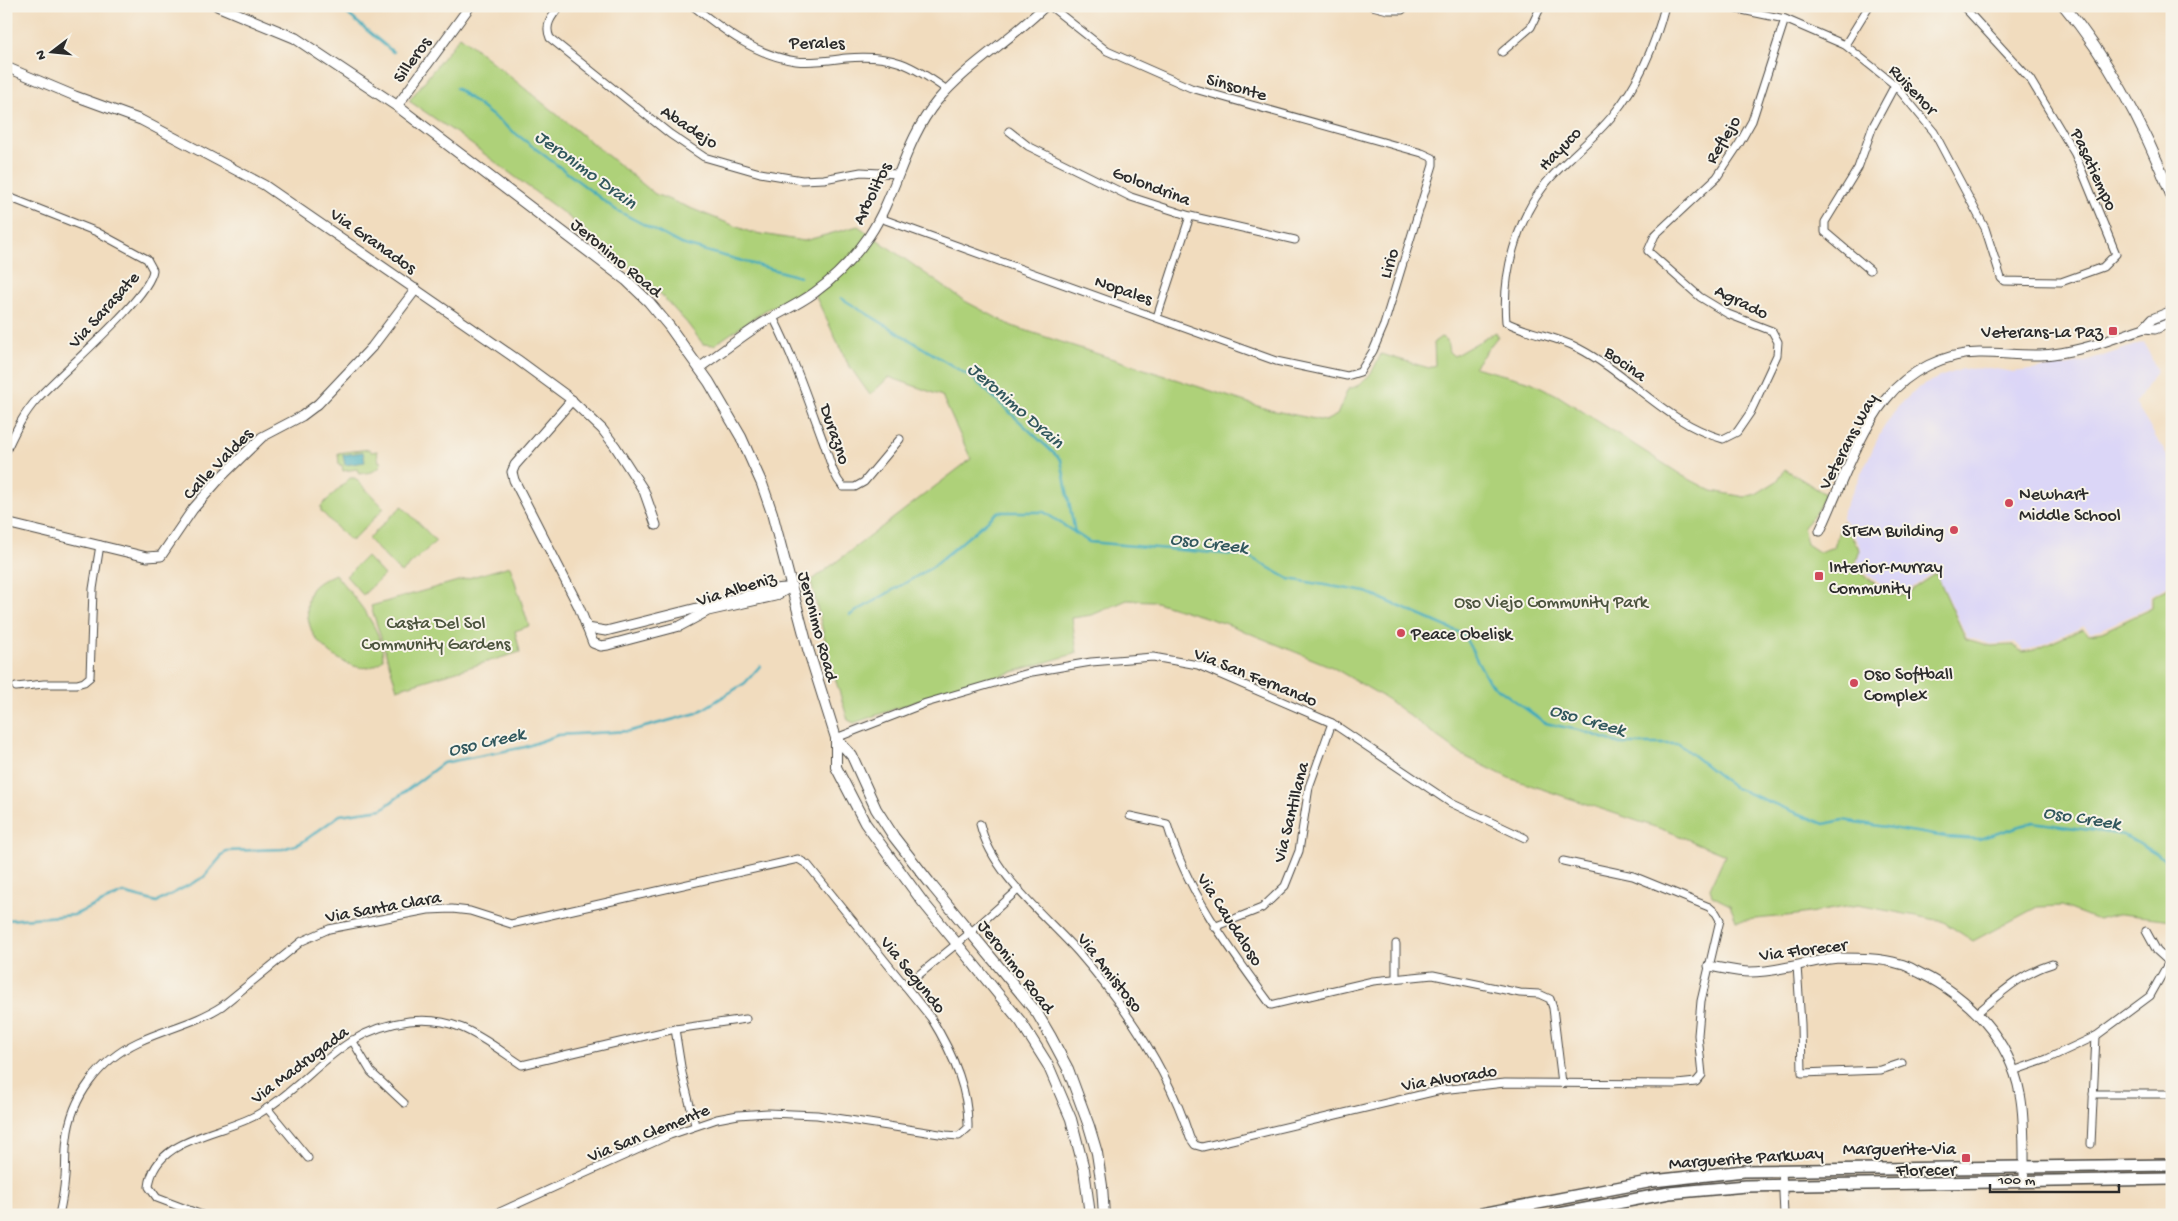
<svg xmlns="http://www.w3.org/2000/svg" width="2178" height="1221" viewBox="0 0 2178 1221" font-family="'Gochi Hand',sans-serif">
<style>
.built{fill:#dbd6f7}
.green{fill:#aed179;stroke:#6c7e52}
.water{fill:#3caabb;stroke:#346a73}
.lines{fill:none;stroke-linecap:round;stroke-linejoin:round}
.stream{stroke:#3caabb;stroke-width:2.5}
.minor-casing{stroke:#494641;stroke-width:9}
.tertiary-casing{stroke:#494641;stroke-width:11}
.secondary-casing{stroke:#494641;stroke-width:12}
.primary-casing{stroke:#494641;stroke-width:14}
.minor{stroke:#fff;stroke-width:7}
.tertiary{stroke:#fff;stroke-width:9}
.secondary{stroke:#fff;stroke-width:10}
.primary{stroke:#fff;stroke-width:11}
.poi-dot{fill:#d1495b;stroke:#f7f3e8;stroke-width:2}
.labels{text-anchor:middle;stroke-width:4;stroke-linejoin:round;paint-order:stroke}
.street-label{font-size:18px;fill:#2b2b2b;stroke:#f7f3e8}
.poi-label{font-size:18px;fill:#2b2b2b;stroke:#f7f3e8;text-anchor:start}
.park-label{font-size:18px;fill:#4c543e;stroke:#f7f3e8}
.water-label{font-size:19px;font-style:italic;fill:#31575d;stroke:#f7f3e8}
</style>
<rect width="100%" height="100%" fill="#f7f3e8"/>
<filter id="ink" filterUnits="userSpaceOnUse"><feTurbulence type="fractalNoise" baseFrequency=".02" numOctaves="2"/><feDisplacementMap in="SourceGraphic" scale="10" xChannelSelector="R" yChannelSelector="G"/><feConvolveMatrix kernelMatrix="1 2 1 2 8 2 1 2 1" color-interpolation-filters="sRGB"/></filter>
<filter id="wash" filterUnits="userSpaceOnUse"><feTurbulence type="fractalNoise" baseFrequency=".0096" numOctaves="4" result="noise"/><feDisplacementMap in="SourceGraphic" scale="20" xChannelSelector="R" yChannelSelector="G"/><feGaussianBlur stdDeviation="1.12" result="paint"/><feColorMatrix in="noise" values="0 0 0 0 0 0 0 0 0 0 0 0 0 0 0 0 0 1.4 0 .05"/><feComposite in="paint" operator="in"/></filter>
<g filter="url(#wash)">
<rect width="100%" height="100%" fill="#f1dcbe"/>
<path class="built" d="M2144,342L2157,371L2135,403L2172,464V584L2150,595V607L2101,629L2090,632L2084,626L2034,648L2023,650L2015,642L1991,644L1967,637L1936,571L1902,594L1881,585L1857,566L1861,548L1846,522L1842,518L1843,511L1882,430L1897,408L1916,389L1939,377L1963,369L1990,368L2013,372L2064,366L2088,361Z"/>
<g class="green">
<path d="M460,36L655,194L750,232L804,241L858,226L963,300L1012,326L1270,410L1325,421L1337,415L1348,389C1367,385 1373,370 1381,354L1429,368L1435,365L1434,342L1441,337L1447,340L1449,352L1454,356L1496,332L1498,336L1474,367L1531,382L1557,395L1683,476L1712,491L1745,497L1756,494L1777,481L1785,469L1825,494L1818,510L1803,527L1807,544L1819,552L1834,547L1842,521L1860,550L1854,567C1868,578 1884,593 1902,596L1936,573L1966,639L1991,646L2013,645L2022,652L2035,650L2082,629L2089,634L2102,632L2152,608V596L2172,586V920L2121,914L2098,920L2062,906L2037,907L1973,941L1942,921L1858,905L1796,915L1736,921L1730,905L1712,896L1710,888L1725,855L1670,832L1509,778L1462,755L1387,699L1332,667L1227,624L1153,601L1127,600L1092,615L1072,618L1077,653L935,695L854,723L848,720L831,665L811,581L971,459L942,396L889,377L870,395L848,364L811,287L764,311L714,345L703,344L687,323L653,286L570,218L459,135L409,101Z"/>
<path d="M369,449L371,452L377,451L379,462H381L380,467L372,472L359,474L357,469L343,471L342,465H339L338,453Z"/>
<path d="M350,478H355L384,508L353,540H349L321,511V506Z"/>
<path d="M402,506L436,541L401,573L368,539Z"/>
<path d="M366,556L384,575L363,595L346,576Z"/>
<path d="M510,566L529,626L515,631L520,652L397,689L371,606Z"/>
<path d="M335,574C354,598 383,627 383,659C365,682 326,654 315,637C307,625 305,604 310,592C314,583 327,578 335,574Z"/>
</g>
<path class="water" d="M363,452L365,462L345,465L343,455Z"/>
<g class="lines">
<g class="stream">
<path d="M336,6L344,11L393,52"/>
<path d="M456,88L616,210L681,244L800,277"/>
<path d="M841,298L974,379L1061,460L1075,533"/>
<path d="M850,615L931,568L998,512H1044L1089,542L1248,556L1289,579L1366,592L1463,634L1489,682L1545,723L1583,731L1620,744H1679L1733,787L1824,824L1843,820L1946,837L1979,839L2033,822L2124,835L2172,863"/>
<path d="M6,920L74,915L123,893L157,902L204,877L226,851L283,849L301,843L340,815L382,809L443,763L525,747L558,735L630,731L697,713L745,683L760,666"/>
</g>
</g>
</g>
<g filter="url(#ink)">
<g class="lines">
<g class="minor-casing">
<g id="minor">
<path d="M560,6C552,16 544,25 550,38L670,134L704,157L760,173L802,180L824,179L861,172L899,174"/>
<path d="M693,6C723,30 757,56 796,61C812,63 830,60 846,58C892,54 911,64 947,90"/>
<path d="M1372,6L1388,10H1402L1406,6"/>
<path d="M1665,6C1655,46 1639,83 1613,115C1593,140 1566,159 1546,183C1516,221 1502,275 1506,322C1529,334 1556,336 1578,348C1630,375 1666,423 1723,439L1737,432L1750,413L1777,355L1778,342L1772,331L1728,314L1700,297L1648,251L1655,235L1717,177L1739,144L1752,121L1785,19"/>
<path d="M1723,6L1785,19L1845,45L1895,85L1934,132L1985,228L2001,278L2004,281L2061,282L2103,267L2116,254L2075,154L2030,79L1963,6"/>
<path d="M1845,45L1869,6"/>
<path d="M1502,52L1531,27L1541,6"/>
<path d="M1009,131L1028,146L1131,197L1190,216L1295,240"/>
<path d="M6,196L97,232L147,259L153,270C150,298 60,373 38,398C23,414 15,432 6,451"/>
<path d="M880,218L1276,361L1347,376L1360,372L1373,351L1384,325L1433,165V158L1422,153L1191,88L1107,51L1050,6"/>
<path d="M1870,270L1825,232V222L1858,168L1873,126L1895,85"/>
<path d="M773,317C793,356 807,397 822,438C829,455 831,473 843,487H855L864,482L900,439"/>
<path d="M1157,317L1190,216"/>
<path d="M16,687L44,684H77L84,682L90,677L93,589L100,545"/>
<path d="M836,738L926,703L1032,672L1091,662L1153,657L1198,665L1332,723L1451,803L1525,838"/>
<path d="M1130,816L1167,824C1187,892 1229,948 1271,1005L1373,981L1433,975L1520,993L1539,994L1550,999L1553,1008L1562,1083"/>
<path d="M980,824C992,874 1044,914 1078,952C1125,1006 1168,1069 1190,1138L1195,1145L1202,1147L1441,1090L1505,1083L1677,1084L1696,1082L1702,1075L1698,1035L1701,1001L1720,920L1716,913L1709,907L1633,876L1563,861"/>
<path d="M1214,927L1262,908L1285,886L1299,851L1309,787L1332,723"/>
<path d="M2146,931L2157,951L2169,962"/>
<path d="M1396,944V978"/>
<path d="M1797,966L1801,1024L1802,1073L1881,1070L1902,1063"/>
<path d="M905,986L970,933L1019,889"/>
<path d="M1977,1013C2001,993 2022,973 2052,964"/>
<path d="M675,1029L682,1073L695,1125"/>
<path d="M352,1040L371,1072L404,1103"/>
<path d="M2013,1071L2047,1059L2096,1036L2150,996L2169,962L2172,963"/>
<path d="M2093,1094H2172"/>
<path d="M267,1108L308,1158"/>
<path d="M2091,1144L2096,1036"/>
<path d="M1782,1170L1784,1215"/>
<path d="M59,1215C62,1202 64,1190 65,1177C66,1165 65,1152 67,1139C71,1097 100,1060 138,1042C165,1029 196,1023 222,1006L302,941L329,929L428,910L452,909L470,911L511,924L798,859L808,865L931,1018C951,1050 969,1088 968,1128L959,1136L946,1135L817,1115L768,1113L738,1115L717,1119L670,1135L493,1215"/>
<path d="M202,1215L157,1198L149,1187C154,1136 225,1135 260,1113C314,1080 338,1030 409,1021C458,1015 484,1040 522,1065L675,1029L746,1019"/>
</g>
</g>
<g class="tertiary-casing">
<g id="tertiary">
<path d="M6,67L75,96L141,120L264,185L518,360L567,396L602,429L615,446L644,491L656,525"/>
<path d="M397,106L470,6"/>
<path d="M2144,328L2152,319L2172,311"/>
<path d="M699,368C719,354 738,339 758,326C776,314 796,306 814,293C835,278 854,258 869,236C897,194 904,141 937,101C968,64 1011,40 1045,6"/>
<path d="M572,400L515,465L512,472L514,480L579,607L593,643L601,646L608,645L680,626L708,611L775,596L791,587"/>
<path d="M6,523L147,557L161,556L193,509L222,476L262,437L302,416L318,404L372,347L416,289"/>
<path d="M1820,531C1839,490 1858,434 1886,399C1908,371 1946,352 1982,353C2006,353 2029,357 2053,354C2085,350 2115,338 2144,328L2155,329L2172,322"/>
<path d="M587,628L606,631L773,589L786,588"/>
<path d="M1709,966C1722,968 1737,972 1750,972C1780,972 1810,960 1840,958C1859,958 1881,958 1900,964C1907,965 1914,970 1920,973C1969,997 2010,1039 2020,1094C2025,1118 2024,1155 2024,1181"/>
</g>
</g>
<g class="secondary-casing">
<g id="secondary">
<path d="M218,6L295,38L397,106L626,280L649,302L669,326L709,382L741,437L762,484L772,513L808,649L836,738V767L865,823L922,901L1021,1022L1048,1065L1071,1119L1084,1169L1090,1215"/>
<path d="M2064,6C2112,63 2145,128 2172,197"/>
<path d="M836,738L852,756L876,809L894,837L933,887L1037,1013L1051,1037L1068,1069L1089,1126L1097,1153L1102,1186L1104,1215"/>
</g>
</g>
<g class="primary-casing">
<g id="primary">
<path d="M1476,1215L1653,1181L1744,1171L2172,1165"/>
<path d="M1554,1215L1669,1193L1746,1186L2172,1179"/>
</g>
</g>
<use href="#minor" class="minor"/>
<use href="#tertiary" class="tertiary"/>
<use href="#secondary" class="secondary"/>
<use href="#primary" class="primary"/>
</g>
</g>
<g class="poi-dot">
<rect x="2108" y="326" width="10" height="10" rx="2.5"/>
<circle cx="2009" cy="503" r="5"/>
<circle cx="1954" cy="530" r="5"/>
<rect x="1814" y="571" width="10" height="10" rx="2.5"/>
<circle cx="1401" cy="633" r="5"/>
<circle cx="1854" cy="683" r="5"/>
<rect x="1961" y="1153" width="10" height="10" rx="2.5"/>
</g>
<g class="labels">
<g class="street-label">
<text x="817" y="48">Perales</text>
<text transform="translate(411 59) rotate(-54)" y="6">Silleros</text>
<text transform="translate(1237 86) rotate(16)" y="6">Sinsonte</text>
<text transform="translate(1914 89) rotate(47)" y="6">Ruisenor</text>
<text transform="translate(690 126) rotate(33)" y="6">Abadejo</text>
<text transform="translate(1722 139) rotate(-59)" y="6">Reflejo</text>
<text transform="translate(1559 148) rotate(-46)" y="6">Hayuco</text>
<text transform="translate(2095 169) rotate(65)" y="6">Pasatiempo</text>
<text transform="translate(1152 185) rotate(21)" y="6">Golondrina</text>
<text transform="translate(871 193) rotate(-64)" y="6">Arbolitos</text>
<text transform="translate(374 240) rotate(35)" y="6">Via Granados</text>
<text transform="translate(617 257) rotate(40)" y="6">Jeronimo Road</text>
<text transform="translate(1388 263) rotate(-73)" y="6">Lirio</text>
<text transform="translate(1124 289) rotate(19)" y="6">Nopales</text>
<text transform="translate(1742 301) rotate(26)" y="6">Agrado</text>
<text transform="translate(103 309) rotate(-48)" y="6">Via Sarasate</text>
<text transform="translate(1626 363) rotate(36)" y="6">Bocina</text>
<text transform="translate(836 434) rotate(71)" y="6">Durazno</text>
<text transform="translate(1847 441) rotate(-62)" y="6">Veterans Way</text>
<text transform="translate(217 463) rotate(-46)" y="6">Calle Valdes</text>
<text transform="translate(736 588) rotate(-17)" y="6">Via Albeniz</text>
<text transform="translate(819 626) rotate(75)" y="6">Jeronimo Road</text>
<text transform="translate(1256 676) rotate(22)" y="6">Via San Fernando</text>
<text transform="translate(1290 812) rotate(-76)" y="6">Via Santillana</text>
<text transform="translate(383 906) rotate(-10)" y="6">Via Santa Clara</text>
<text transform="translate(1231 919) rotate(57)" y="6">Via Caudaloso</text>
<text transform="translate(1803 949) rotate(-7)" y="6">Via Florecer</text>
<text transform="translate(1017 966) rotate(52)" y="6">Jeronimo Road</text>
<text transform="translate(1111 972) rotate(52)" y="6">Via Amistoso</text>
<text transform="translate(914 974) rotate(51)" y="6">Via Segundo</text>
<text transform="translate(299 1064) rotate(-37)" y="6">Via Madrugada</text>
<text transform="translate(1449 1077) rotate(-9)" y="6">Via Alvorado</text>
<text transform="translate(648 1132) rotate(-22)" y="6">Via San Clemente</text>
<text transform="translate(1746 1157) rotate(-4)" y="6">Marguerite Parkway</text>
</g>
<g class="poi-label">
<text x="2103" y="337" text-anchor="end">Veterans-La Paz</text>
<text x="2019" y="499">Newhart<tspan x="2019" dy="21">Middle School</tspan></text>
<text x="1944" y="536" text-anchor="end">STEM Building</text>
<text x="1829" y="572">Interior-Murray<tspan x="1829" dy="21">Community</tspan></text>
<text x="1411" y="639">Peace Obelisk</text>
<text x="1864" y="679">Oso Softball<tspan x="1864" dy="21">Complex</tspan></text>
<text x="1956" y="1154" text-anchor="end">Marguerite-Via<tspan x="1956" dy="21">Florecer</tspan></text>
</g>
<g class="park-label">
<text x="1551" y="607">Oso Viejo Community Park</text>
<text x="436" y="628">Casta Del Sol<tspan x="436" dy="21">Community Gardens</tspan></text>
</g>
<g class="water-label">
<text transform="translate(587 168) rotate(36)" y="7">Jeronimo Drain</text>
<text transform="translate(1017 404) rotate(41)" y="7">Jeronimo Drain</text>
<text transform="translate(1209 541) rotate(7)" y="7">Oso Creek</text>
<text transform="translate(1588 718) rotate(16)" y="7">Oso Creek</text>
<text transform="translate(486 740) rotate(-13)" y="7">Oso Creek</text>
<text transform="translate(2082 816) rotate(9)" y="7">Oso Creek</text>
</g>
</g>
<rect width="2178" height="1221" fill="none" stroke="#f7f3e8" stroke-width="25"/>
<g transform="translate(52 52) rotate(254)" stroke="#f7f3e8" stroke-width="4" paint-order="stroke">
<path d="M0-4L9 19L0 12L-9 19Z" fill="#2b2b2b"/>
<text y="-8" font-size="14" font-weight="bold" text-anchor="middle" fill="#2b2b2b">N</text>
</g>
<path d="M1990 1184v8h129v-8" fill="none" stroke="#2b2b2b" stroke-width="2.5"/>
<text x="1998" y="1184" font-size="15" fill="#2b2b2b" stroke="#f7f3e8" stroke-width="4" paint-order="stroke">100 m</text>
</svg>
